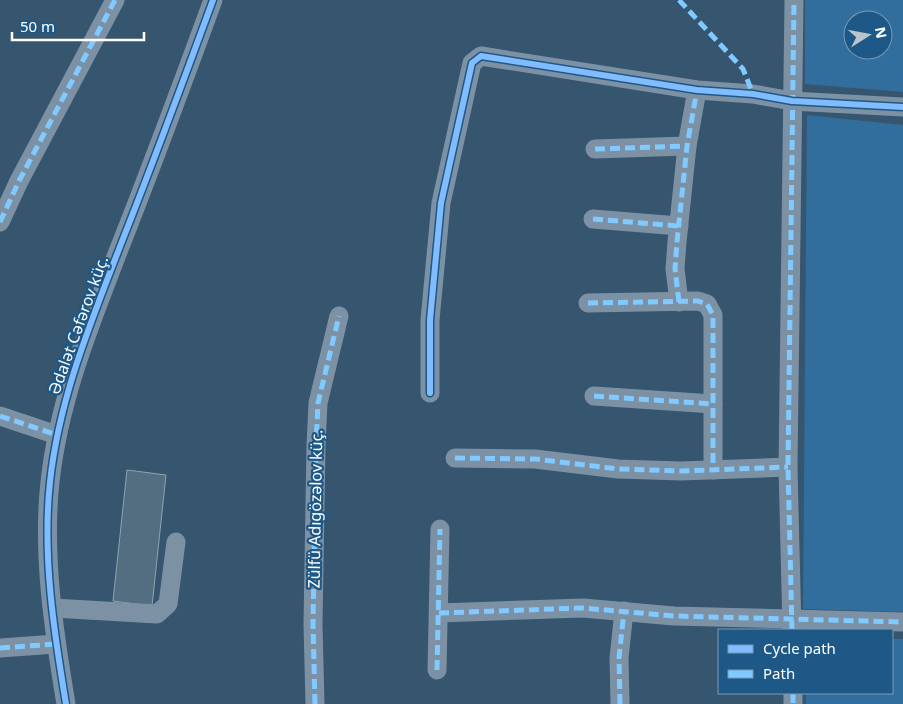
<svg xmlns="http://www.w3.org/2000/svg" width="903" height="704" viewBox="0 0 903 704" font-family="'Noto Sans',sans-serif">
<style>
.green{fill:#326e9d;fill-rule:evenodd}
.building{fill:#536d81;stroke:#90a3b2}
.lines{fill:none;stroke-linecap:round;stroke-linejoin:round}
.minor{stroke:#7d91a4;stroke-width:19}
.quiet{stroke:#80caff;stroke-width:5;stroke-dasharray:10 5;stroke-linecap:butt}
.cycleway-casing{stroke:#1e5886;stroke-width:9}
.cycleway{stroke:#80bcff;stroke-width:6}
.labels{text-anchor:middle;stroke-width:4.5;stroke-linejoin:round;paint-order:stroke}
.street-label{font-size:16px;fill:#fff;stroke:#1e5886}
</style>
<rect width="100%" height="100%" fill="#36556e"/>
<g class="green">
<path d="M805,0H903V92L805,84ZM853,20H883V50H853Z"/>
<path d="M807,115L903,125V612L803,609Z"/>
<path d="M892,639H903V704H806V693H892Z"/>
</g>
<path class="building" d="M127,470L166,475L152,606L113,601Z"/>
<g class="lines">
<g class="minor">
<path d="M595,149L687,146"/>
<path d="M593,219L679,226"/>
<path d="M0,222L19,181L115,0"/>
<path d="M679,302L675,269L677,242L687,146L697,90"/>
<path d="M588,303L698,301L707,304L713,315V470"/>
<path d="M430,393V320L441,203L472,63L481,56L697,90L753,94L792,101L903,107"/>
<path d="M594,396L713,404"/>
<path d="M0,416L57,435"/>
<path d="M455,458L535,459L618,469L681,471L788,467"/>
<path d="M53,608L157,614L168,604L176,542"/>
<path d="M439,613L583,608L674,616L903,622"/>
<path d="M792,630L788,467L794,0"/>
<path d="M0,648L56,644"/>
<path d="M437,670L440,529"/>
<path d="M793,693V704"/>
<path d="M66,704C54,632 42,555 50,482C59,398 91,322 121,244C153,163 183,82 213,0"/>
<path d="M315,704L313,624L316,445L318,403L339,316"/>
<path d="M620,704L619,658L624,611"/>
</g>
<g class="quiet">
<path d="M679,0L743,69L753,94"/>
<path d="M595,149L687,146"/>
<path d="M593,219L679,226"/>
<path d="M0,222L19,181L115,0"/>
<path d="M679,302L675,269L677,242L687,146L697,90"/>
<path d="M588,303L698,301L707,304L713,315V470"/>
<path d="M594,396L713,404"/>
<path d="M0,416L57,435"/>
<path d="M455,458L535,459L618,469L681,471L788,467"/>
<path d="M439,613L583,608L674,616L903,622"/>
<path d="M792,630L788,467L794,0"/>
<path d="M0,648L56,644"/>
<path d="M437,670L440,529"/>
<path d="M793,693V704"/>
<path d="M315,704L313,624L316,445L318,403L339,316"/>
<path d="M620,704L619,658L624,611"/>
</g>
<g class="cycleway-casing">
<g id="cycleway">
<path d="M430,393V320L441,203L472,63L481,56L697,90L753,94L792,101L903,107"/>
<path d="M66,704C54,632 42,555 50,482C59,398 91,322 121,244C153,163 183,82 213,0"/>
</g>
</g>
<use href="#cycleway" class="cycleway"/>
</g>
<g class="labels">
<g class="street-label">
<text transform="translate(78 325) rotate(-70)" y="6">Ədalət Cəfərov küç.</text>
<text transform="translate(315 509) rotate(-89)" y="6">Zülfü Adıgözəlov küç.</text>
</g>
</g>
<rect x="718" y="629" width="175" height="65" fill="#1e5886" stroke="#789bb6"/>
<rect x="728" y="645" width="25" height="8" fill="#80bcff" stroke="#789bb6"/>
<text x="763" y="654" font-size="15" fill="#ffffff">Cycle path</text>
<rect x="728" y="670" width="25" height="8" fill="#80caff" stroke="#789bb6"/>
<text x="763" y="679" font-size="15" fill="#ffffff">Path</text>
<g transform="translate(868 35) rotate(79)"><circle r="24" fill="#1e5886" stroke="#789bb6"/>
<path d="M0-4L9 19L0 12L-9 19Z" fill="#b9c4cc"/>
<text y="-8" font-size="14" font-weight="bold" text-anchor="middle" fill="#ffffff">N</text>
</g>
<path d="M12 32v8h132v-8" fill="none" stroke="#ffffff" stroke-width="2.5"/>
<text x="20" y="32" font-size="15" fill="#ffffff" stroke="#1e5886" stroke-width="4" paint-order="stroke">50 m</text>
</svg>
